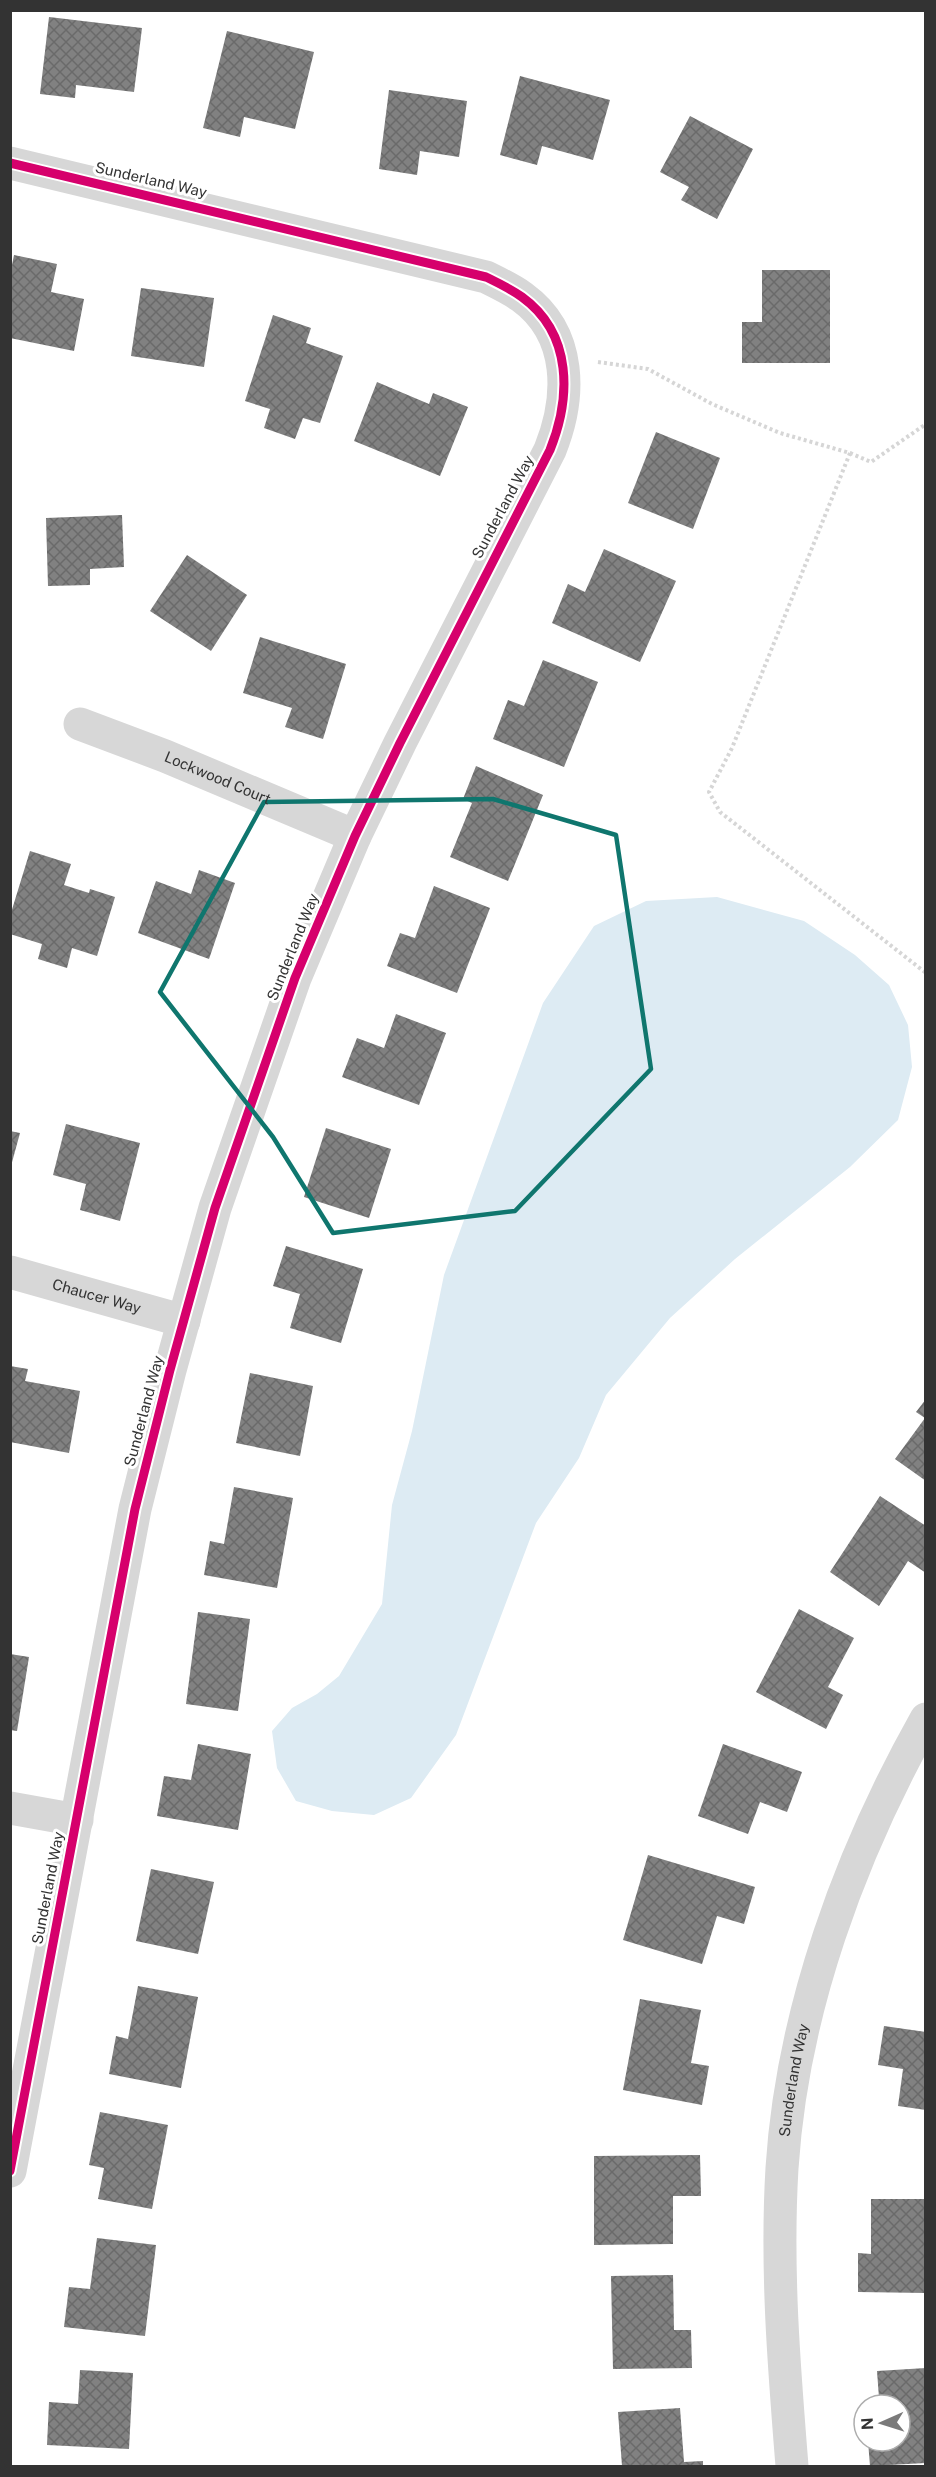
<svg xmlns="http://www.w3.org/2000/svg" width="936" height="2477" viewBox="0 0 936 2477" font-family="'Public Sans',sans-serif">
<style>
.water{fill:#ddebf3}
.building{fill:url(#building-cross-hatch)}
.lines{fill:none;stroke-linecap:round;stroke-linejoin:round}
.path{stroke:#d6d6d6;stroke-width:4;stroke-dasharray:3 3;stroke-linecap:butt}
.minor{stroke:#d7d7d7;stroke-width:33}
.cycleway-casing{stroke:#fff;stroke-width:13}
.cycleway{stroke:#d6006c;stroke-width:9}
.marked{fill:none;stroke:#0f766e;stroke-width:4.5;stroke-linejoin:round}
.labels{text-anchor:middle;stroke-width:6;stroke-linejoin:round;paint-order:stroke}
.street-label{font-size:15px;fill:#333;stroke:#fff}
</style>
<defs>
<pattern id="building-cross-hatch" width="8" height="8" patternUnits="userSpaceOnUse" patternTransform="scale(1.5)"><rect width="8" height="8" fill="#818181"/><path d="M0 0l8 8M0 8l8-8" fill="none" stroke="#6a6a6a"/></pattern>
</defs>
<rect width="100%" height="100%" fill="#fff"/>
<path class="water" d="M717,897L804,921L855,955L889,985L908,1025L912,1067L898,1120L850,1167L735,1259L670,1318L606,1395L579,1458L536,1523L456,1735L411,1798L374,1815L332,1811L296,1801L277,1768L272,1731L292,1708L317,1694L339,1676L382,1604L392,1505L412,1431L444,1275L543,1003L594,926L646,901Z"/>
<g class="building">
<path d="M49,17L142,28L134,92L76,85L75,98L40,94Z"/>
<path d="M227,31L314,52L295,129L244,117L240,137L203,128Z"/>
<path d="M520,76L610,100L593,160L542,146L537,165L500,155Z"/>
<path d="M389,90L467,101L459,157L420,151L417,175L379,169Z"/>
<path d="M690,116L753,149L717,219L681,200L689,187L660,172Z"/>
<path d="M14,255L57,264L51,292L84,299L74,351L10,338V275Z"/>
<path d="M762,270H830V363H742V322H762Z"/>
<path d="M141,288L214,298L204,367L131,356Z"/>
<path d="M273,315L311,328L306,343L343,356L320,423L303,418L295,439L264,428L270,409L245,401Z"/>
<path d="M377,382L429,404L433,393L468,407L440,476L354,441Z"/>
<path d="M656,432L720,458L693,529L628,503Z"/>
<path d="M122,515L124,567L90,569V585L48,586L46,518Z"/>
<path d="M604,549L676,581L640,662L552,623L568,584L585,592Z"/>
<path d="M187,555L247,595L211,651L150,611Z"/>
<path d="M260,637L346,664L323,739L285,727L292,708L243,693Z"/>
<path d="M543,660L598,682L564,767L493,739L508,700L524,706Z"/>
<path d="M476,766L543,795L508,881L450,857L472,803L463,799Z"/>
<path d="M30,851L71,864L64,885L89,893L90,889L115,897L97,956L72,948L67,968L38,959L42,944L10,934V916Z"/>
<path d="M199,870L235,883L209,959L138,933L156,881L191,894Z"/>
<path d="M434,886L490,908L457,993L387,966L400,933L415,938Z"/>
<path d="M396,1014L446,1033L419,1105L342,1077L357,1038L384,1048Z"/>
<path d="M66,1124L140,1143L120,1221L80,1210L86,1184L53,1175Z"/>
<path d="M326,1128L391,1149L369,1218L304,1197Z"/>
<path d="M10,1131L20,1133L11,1166H10Z"/>
<path d="M286,1246L363,1269L341,1343L290,1328L300,1294L273,1286Z"/>
<path d="M10,1366L28,1369L25,1381L80,1391L69,1453L10,1442Z"/>
<path d="M250,1373L313,1386L300,1456L236,1443Z"/>
<path d="M926,1399V1481L895,1459L925,1418L916,1412Z"/>
<path d="M234,1487L293,1498L277,1588L204,1575L210,1541L224,1544Z"/>
<path d="M880,1496L926,1526V1573L908,1561L879,1606L830,1572Z"/>
<path d="M799,1609L854,1638L828,1687L843,1695L826,1729L756,1692Z"/>
<path d="M198,1612L250,1619L238,1711L186,1704Z"/>
<path d="M10,1654L29,1657L17,1731L10,1730Z"/>
<path d="M198,1744L251,1754L238,1830L157,1816L164,1776L191,1780Z"/>
<path d="M723,1744L802,1772L787,1812L760,1802L748,1834L698,1816Z"/>
<path d="M648,1855L755,1887L744,1924L717,1916L702,1964L623,1940Z"/>
<path d="M151,1869L214,1882L198,1954L136,1941Z"/>
<path d="M138,1986L198,1997L181,2088L109,2074L116,2036L128,2039Z"/>
<path d="M640,1999L701,2010L691,2063L709,2066L702,2105L623,2090Z"/>
<path d="M884,2026L926,2032V2110L898,2106L903,2069L878,2065Z"/>
<path d="M100,2112L168,2125L152,2209L98,2199L104,2168L89,2165Z"/>
<path d="M700,2155L701,2196H673V2244L594,2245V2156Z"/>
<path d="M871,2199H926V2293L858,2292V2253L871,2254Z"/>
<path d="M97,2238L156,2245L145,2336L64,2327L69,2287L90,2289Z"/>
<path d="M673,2275L674,2330H691L692,2368L613,2369L611,2276Z"/>
<path d="M926,2368V2463L870,2466L868,2441H900V2405H884V2398H879L877,2371Z"/>
<path d="M80,2370L133,2373L129,2449L47,2445L49,2402L78,2404Z"/>
<path d="M680,2408L684,2462L703,2461V2466H622L618,2412Z"/>
</g>
<g class="lines">
<g class="path">
<path d="M598,362L648,369L712,404L780,433L850,453L732,748L709,792L720,812L926,973"/>
<path d="M850,453L871,462L926,424"/>
</g>
<g class="minor">
<path d="M10,163L486,277C498,283 511,289 522,297C573,334 571,398 550,450L400,743L355,836L295,978L215,1208L170,1370L135,1509L10,2171"/>
<path id="s1" d="M80,724L165,756L355,836"/>
<path id="s2" d="M10,1272L184,1321"/>
<path d="M10,1808L77,1820"/>
<path id="s3" d="M792,2466C784,2367 776,2268 782,2168C792,2012 850,1854 926,1719"/>
</g>
<g class="cycleway-casing">
<path id="cycleway" d="M10,163L486,277C498,283 511,289 522,297C573,334 571,398 550,450L400,743L355,836L295,978L215,1208L170,1370L135,1509L10,2171"/>
</g>
<use href="#cycleway" class="cycleway"/>
</g>
<path class="marked" d="M493,799L616,835L651,1069L515,1211L333,1233L273,1137L160,992L264,802Z"/>
<g class="labels">
<g class="street-label">
<text transform="translate(151 180) rotate(13)" y="5">Sunderland Way</text>
<text transform="translate(503 507) rotate(-62)" y="5">Sunderland Way</text>
<text dy="5" stroke="none"><textPath href="#s1" startOffset="148">Lockwood Court</textPath></text>
<text transform="translate(293 947) rotate(-68)" y="5">Sunderland Way</text>
<text dy="5" stroke="none"><textPath href="#s2" startOffset="90">Chaucer Way</textPath></text>
<text transform="translate(144 1411) rotate(-75)" y="5">Sunderland Way</text>
<text transform="translate(48 1888) rotate(-79)" y="5">Sunderland Way</text>
<text dy="5" stroke="none"><textPath href="#s3" startOffset="387">Sunderland Way</textPath></text>
</g>
</g>
<rect width="936" height="2477" fill="none" stroke="#333333" stroke-width="24"/>
<g transform="translate(882 2423) rotate(267)"><circle r="28" fill="#ffffff" stroke="#adadad" stroke-width="1.5"/>
<path d="M0-4.5L10 22L0 15L-10 22Z" fill="#7a7a7a"/>
<text y="-9" font-size="16" font-weight="bold" text-anchor="middle" fill="#333333">N</text>
</g>
</svg>
